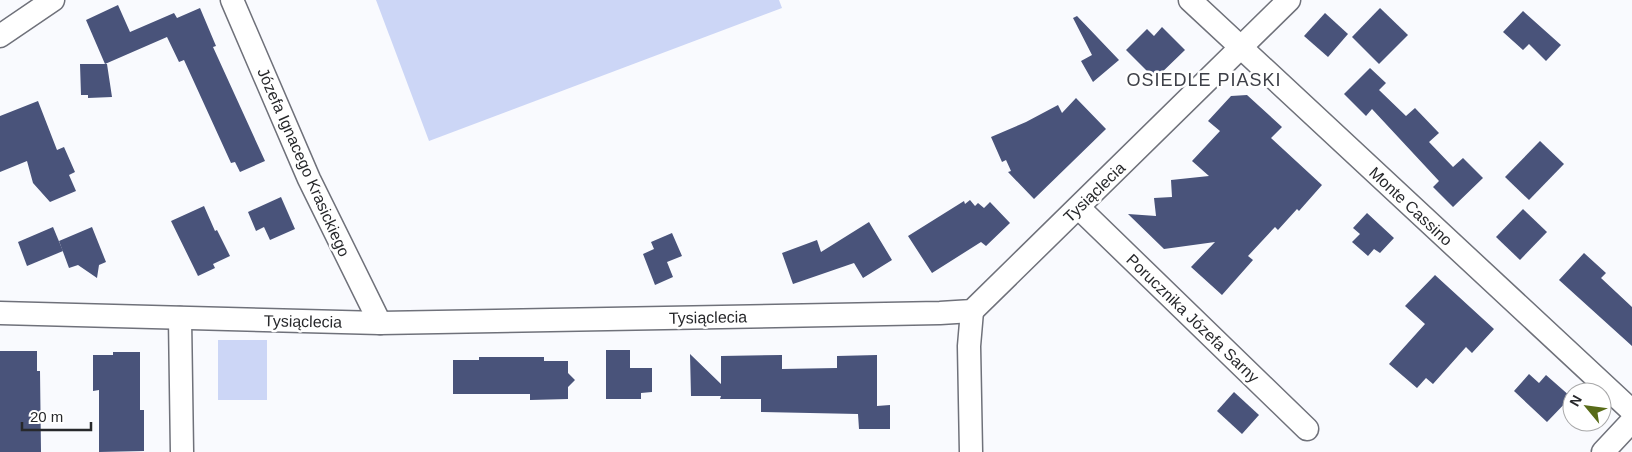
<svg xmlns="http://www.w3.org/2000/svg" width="1632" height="452" viewBox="0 0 1632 452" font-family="Helvetica,sans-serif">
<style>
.green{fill:#ccd6f6}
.building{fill:#49537a}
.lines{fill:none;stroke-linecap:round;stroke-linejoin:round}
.minor-casing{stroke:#6f717a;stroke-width:25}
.minor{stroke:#fff;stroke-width:22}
.labels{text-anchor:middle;stroke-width:5;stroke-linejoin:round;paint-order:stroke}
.street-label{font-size:16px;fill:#27282b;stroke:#fff}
.neighbourhood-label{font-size:18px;letter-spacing:1px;fill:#3e4048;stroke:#fff}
</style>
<rect width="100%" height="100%" fill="#f9fafe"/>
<g class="green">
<path d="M376,0H779L782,8L429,141Z"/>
<rect x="218" y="340" width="49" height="60"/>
</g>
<g class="building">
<path d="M118,5L130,32L174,13L177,18L200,8L216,46L213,47L265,161L240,172L235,162L231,163L184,60L179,62L167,37L105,64L86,20Z"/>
<path d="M1380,8L1408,35L1379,64L1352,37Z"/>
<path d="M1523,11L1561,45L1546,61L1529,44L1523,50L1503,32Z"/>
<path d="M1325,13L1348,34L1328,57L1304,36Z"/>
<path d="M1077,16L1119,60L1093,82L1081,61L1092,55L1073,18Z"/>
<path d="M1162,27L1185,50L1155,79L1126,50L1147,29L1154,36Z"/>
<path d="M80,64H107L112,97L88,98V95H81Z"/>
<path d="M1370,68L1386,83L1379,90L1406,116L1415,108L1439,133L1429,142L1453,167L1463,158L1483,178L1453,207L1433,187L1439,181L1372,109L1366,116L1344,94Z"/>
<path d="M1247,95L1282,127L1271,138L1322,185L1299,211L1297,209L1278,230L1275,227L1248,256L1253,260L1222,295L1191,267L1215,242L1164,249L1128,214L1156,216L1154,198L1172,197L1171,180L1209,176L1192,161L1220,131L1208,121L1231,96Z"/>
<path d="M1076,98L1106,129L1034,199L1008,172L1011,171L1006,160L1002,162L991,137L1026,122L1058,105L1062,113Z"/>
<path d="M38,101L57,150L64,147L75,172L69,175L76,191L50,202L33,183L27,161L0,172V116Z"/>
<path d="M1540,141L1564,164L1529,200L1505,177Z"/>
<path d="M281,197L295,229L270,240L264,227L256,231L248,212Z"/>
<path d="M970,200L975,206L978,203L984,208L990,202L1010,223L986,246L981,242L932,273L908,236L964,201L965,204Z"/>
<path d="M204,206L215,231L217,230L230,256L213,264L215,268L198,276L171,221Z"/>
<path d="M1523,209L1547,232L1520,260L1496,237Z"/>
<path d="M1367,213L1394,238L1380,253L1374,249L1368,256L1352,242L1360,234L1353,228Z"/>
<path d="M869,222L892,260L863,278L854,263L793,284L782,253L817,240L821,252Z"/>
<path d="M53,227L63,251L27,266L18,242Z"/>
<path d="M92,227L106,262L99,265L97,278L78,265L69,268L59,241Z"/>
<path d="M672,233L682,256L667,262L673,277L655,285L643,254L654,249L651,242Z"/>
<path d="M1584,253L1606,273L1601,278L1632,307V346L1559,280Z"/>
<path d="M1435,275L1494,329L1472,353L1466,347L1433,384L1426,378L1417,388L1389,364L1425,324L1405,306Z"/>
<path d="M606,350H630V368H652V392L641,393V399H606Z"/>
<path d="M0,351H37V371H40L41,452H0Z"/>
<path d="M113,352H140V410H144V451L99,452V390L93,391V355H113Z"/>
<path d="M690,354L721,384V356L782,355V369L837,368V356L877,355V406L890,405V429H859L858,414L761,412V399H720L721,396H691Z"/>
<path d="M479,357H544V361H568V373L575,380L568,387V399L530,400V394H453V360H479Z"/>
<path d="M1529,374L1539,383L1546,375L1571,397L1547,422L1514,391Z"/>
<path d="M1234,392L1259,415L1242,434L1217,411Z"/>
</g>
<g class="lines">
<g class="minor-casing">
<g id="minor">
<path d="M232,0L309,179L380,323"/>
<path d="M1190,0L1632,411"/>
<path d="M0,36L53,0"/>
<path d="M1079,208L1307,429"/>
<path d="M0,313L380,323L940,313L972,311L1289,0"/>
<path d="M180,318L182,452"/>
<path d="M971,452L969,346L972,311"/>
<path d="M1603,452L1632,421"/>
</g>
</g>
<use href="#minor" class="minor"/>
</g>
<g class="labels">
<g class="street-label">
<text transform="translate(304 162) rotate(66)" y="6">Józefa Ignacego Krasickiego</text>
<text transform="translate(1094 192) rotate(-44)" y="6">Tysiąclecia</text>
<text transform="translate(1411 206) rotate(43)" y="6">Monte Cassino</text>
<text transform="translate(708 317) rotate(-1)" y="6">Tysiąclecia</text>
<text transform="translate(1193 318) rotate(44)" y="6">Porucznika Józefa Sarny</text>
<text transform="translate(303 321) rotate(1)" y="6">Tysiąclecia</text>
</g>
<g class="neighbourhood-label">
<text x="1204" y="86">OSIEDLE PIASKI</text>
</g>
</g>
<g transform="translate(1587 407) rotate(299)"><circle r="24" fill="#ffffff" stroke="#a9a9aa"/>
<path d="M0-4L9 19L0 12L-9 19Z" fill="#586b18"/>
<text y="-8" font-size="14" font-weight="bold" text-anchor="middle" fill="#27282b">N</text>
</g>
<path d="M22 422v8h69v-8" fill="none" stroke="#27282b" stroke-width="2.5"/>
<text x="30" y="422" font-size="15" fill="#27282b" stroke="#ffffff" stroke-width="4" paint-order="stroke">20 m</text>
</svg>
